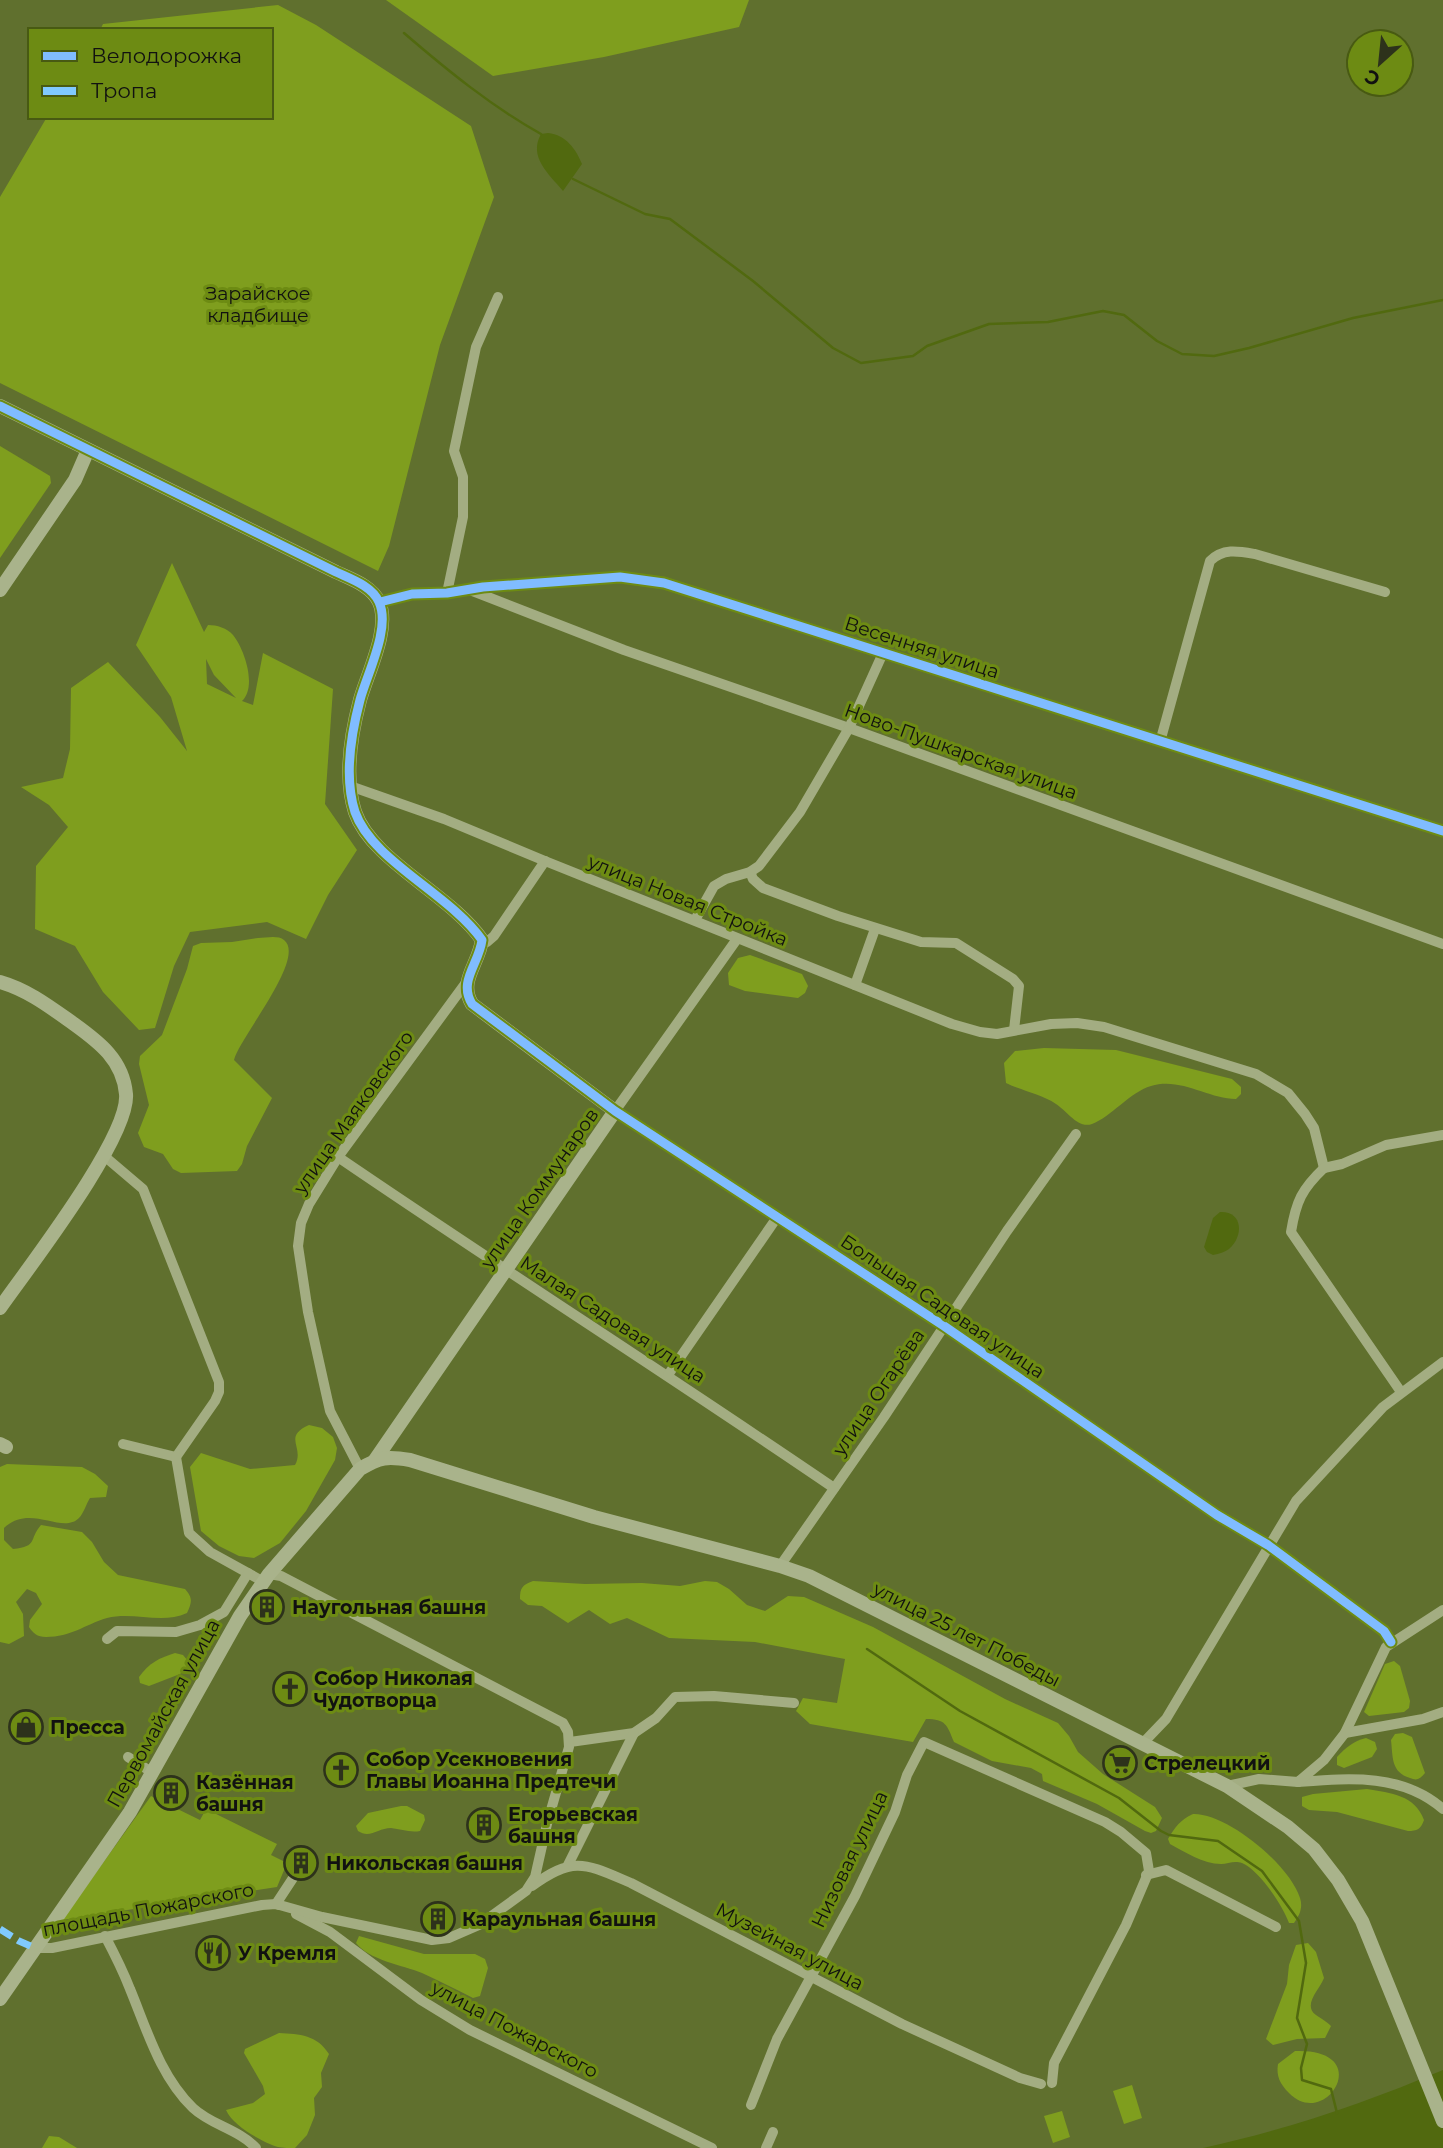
<svg xmlns="http://www.w3.org/2000/svg" width="1443" height="2148" viewBox="0 0 1443 2148" font-family="Montserrat,sans-serif">
<style>
.green{fill:#7f9e1e;fill-rule:evenodd}
.water{fill:#51690f}
.lines{fill:none;stroke-linecap:round;stroke-linejoin:round}
.stream{stroke:#51690f;stroke-width:2.5}
.street{stroke:#a3ad82;stroke-width:10}
.secondary{stroke:#a9b38b;stroke-width:14}
.quiet{stroke:#80caff;stroke-width:7;stroke-dasharray:14 7;stroke-linecap:butt}
.cycleway-casing{stroke:#6d8b13;stroke-width:13}
.cycleway{stroke:#80bcff;stroke-width:9}
.labels{text-anchor:middle;stroke-width:6;stroke-linejoin:round;paint-order:stroke}
.park-label{font-size:19px;fill:#111;stroke:#6d8b13}
.street-label{font-size:19px;fill:#111;stroke:#6d8b13}
.poi-label{font-size:19px;font-weight:bold;fill:#111;stroke:#6d8b13;text-anchor:start}
</style>
<rect width="100%" height="100%" fill="#60702e"/>
<g class="green">
<path d="M386,0H749L739,27L604,57L493,76Z"/>
<path d="M278,5L316,25L471,126L494,197L440,345L389,546L378,571L0,383V197L47,117H271V30H100L103,24Z"/>
<path d="M0,446L50,476L51,483L0,558Z"/>
<path d="M172,563L204,632L208,625C217,625 227,628 233,635C245,650 257,687 242,701L253,705L263,653L333,689L325,804L357,850L328,895L306,939L267,922L190,932L174,966L155,1028L139,1030L103,992L75,946L35,929L36,866L68,827L49,805L21,787L63,778L70,749L71,688L108,662L160,717L187,751L171,697L136,645ZM206,659L214,675L236,698L207,684Z"/>
<path d="M258,938C266,938 278,935 284,940C307,958 239,1038 234,1060L272,1098L247,1146L242,1164L237,1171L181,1173L173,1169L163,1154L144,1147L138,1133L149,1105L139,1064L140,1056L162,1035L187,969L193,946L201,943L232,942Z"/>
<path d="M750,955L802,974L808,986L805,993L798,998L745,991L729,985L728,973L738,958Z"/>
<path d="M1044,1048L1116,1050L1232,1079L1241,1087V1094L1236,1099C1208,1099 1181,1077 1151,1086C1130,1092 1111,1117 1092,1124C1078,1129 1067,1111 1056,1104C1041,1094 1022,1091 1006,1083L1004,1063L1015,1051Z"/>
<path d="M309,1425L322,1428L333,1437L337,1448L335,1460L306,1511L280,1543L254,1558L239,1556L219,1546L201,1531L190,1467L201,1453L250,1469L295,1465C305,1447 282,1437 309,1425Z"/>
<path d="M7,1464L82,1467L95,1474L108,1486L106,1497L90,1498C86,1504 84,1513 79,1518C62,1535 30,1503 4,1528V1540L13,1549C39,1546 28,1540 41,1525L82,1532L92,1542L104,1562L118,1575L185,1589C193,1598 192,1602 187,1613C161,1625 134,1611 107,1618C84,1625 71,1637 46,1637C37,1637 33,1633 29,1627L30,1620L42,1604L36,1593L27,1589L16,1602L23,1614L24,1636L9,1644L0,1642V1467Z"/>
<path d="M533,1581L585,1584L642,1583L680,1586L705,1581L717,1582L729,1589L747,1605L765,1611L788,1596L804,1597L873,1627L1005,1699L1058,1723L1069,1736L1078,1752L1103,1774L1155,1807L1162,1818L1156,1831L1151,1833L1145,1831L1097,1804L1043,1781L1042,1774L1031,1768L992,1761L954,1742C947,1725 946,1719 926,1719L913,1742L810,1724L796,1711L803,1698L837,1703L845,1659L755,1642L669,1638L627,1618L610,1624L589,1610L568,1623L542,1606L528,1605L520,1599C520,1588 522,1585 533,1581Z"/>
<path d="M175,1653L183,1655L188,1661L187,1668L180,1674L149,1686L140,1683L139,1677C149,1663 159,1658 175,1653Z"/>
<path d="M1394,1661L1400,1666L1410,1701L1409,1708L1404,1712L1369,1716L1364,1712L1385,1664Z"/>
<path d="M1403,1733L1412,1737L1425,1773C1420,1779 1417,1781 1410,1778C1391,1772 1393,1758 1391,1740L1395,1734Z"/>
<path d="M1366,1738L1375,1742L1377,1749L1372,1757L1344,1768L1337,1765V1757C1346,1747 1354,1741 1366,1738Z"/>
<path d="M1367,1789C1391,1793 1415,1795 1424,1820C1421,1829 1417,1831 1408,1831L1337,1812L1309,1810L1302,1806V1797L1313,1794Z"/>
<path d="M151,1796L200,1820L206,1809L277,1844L271,1855L287,1863L277,1887L62,1920Z"/>
<path d="M401,1806H407L424,1815L425,1820L420,1831C410,1833 401,1829 391,1828C378,1828 370,1839 358,1831L356,1826L368,1813Z"/>
<path d="M1193,1814C1227,1813 1290,1865 1300,1898C1303,1907 1300,1915 1294,1923H1289C1283,1906 1259,1870 1242,1863C1234,1860 1228,1864 1221,1864C1203,1864 1185,1852 1170,1844L1168,1839C1175,1827 1180,1820 1193,1814Z"/>
<path d="M359,1936L424,1954H475L485,1959L488,1968L480,1996L473,1998C456,1989 439,1981 422,1973C402,1965 369,1960 356,1943Z"/>
<path d="M1308,1943L1316,1952L1324,1978C1320,1989 1302,2005 1316,2015C1322,2019 1326,2021 1331,2026L1325,2038L1297,2039L1273,2045L1266,2039L1287,1984L1289,1965L1296,1945Z"/>
<path d="M279,2033C300,2034 317,2035 329,2054L321,2073L322,2087L314,2098L315,2115L307,2135L295,2148C290,2148 283,2148 278,2147C262,2142 233,2126 226,2110L253,2103L265,2094L263,2086L244,2053L245,2049Z"/>
<path d="M1295,2051C1377,2048 1326,2131 1289,2093C1280,2084 1276,2076 1278,2064Z"/>
<path d="M1132,2085L1142,2118L1124,2124L1113,2091Z"/>
<path d="M1062,2111L1070,2137L1053,2143L1044,2116Z"/>
<path d="M49,2136L59,2137L77,2148H42Z"/>
</g>
<g class="water">
<path d="M548,133C566,135 576,149 582,164L563,191C549,174 528,157 541,134Z"/>
<path d="M1220,1212C1243,1211 1244,1236 1229,1249C1225,1252 1219,1254 1213,1255L1207,1252L1204,1247L1213,1218Z"/>
<path d="M1443,2070V2148H1203C1286,2130 1365,2103 1443,2070Z"/>
</g>
<g class="lines">
<g class="stream">
<path d="M404,33C447,70 491,106 541,134"/>
<path d="M573,179L645,214L670,219L753,281L833,348L861,363L913,356L927,346L989,324L1048,322L1103,311L1124,315L1157,341L1182,354L1214,356L1249,348L1353,318L1443,300"/>
<path d="M867,1649L960,1711L1119,1798L1161,1831L1169,1835L1218,1841L1262,1871L1299,1921L1306,1963L1297,2018L1307,2044L1301,2068L1302,2080L1331,2089L1337,2113"/>
</g>
<g class="street">
<path d="M470,590L624,650L849,728L1443,944"/>
<path d="M447,593L463,517V477L454,451L476,347L498,297"/>
<path d="M380,602L412,594L447,593L483,587L620,577L664,583L1443,831"/>
<path d="M1160,742L1210,561C1223,548 1238,551 1255,554L1385,592"/>
<path d="M350,786L444,819L545,861L952,1024L980,1032L997,1034L1051,1024L1077,1023L1104,1027L1256,1074L1288,1093L1305,1114L1314,1128L1324,1168"/>
<path d="M750,872L753,879L763,888L838,916L921,942L956,943L1013,979L1019,986L1014,1030"/>
<path d="M695,920L714,886L726,879L750,872L759,866L800,812L849,728L883,653"/>
<path d="M737,939L615,1111L944,1326L1217,1515L1268,1545L1384,1631L1391,1642"/>
<path d="M482,940L487,942L494,936L545,861"/>
<path d="M855,985L875,929"/>
<path d="M103,1155L143,1189L219,1382V1392L215,1401L176,1457"/>
<path d="M338,1157C502,1269 670,1376 834,1488"/>
<path d="M1324,1168C1302,1189 1296,1201 1291,1232L1401,1392"/>
<path d="M1324,1168L1342,1164L1386,1145L1443,1135"/>
<path d="M668,1375L778,1216"/>
<path d="M123,1444L176,1457"/>
<path d="M176,1457L189,1533L210,1552L264,1582"/>
<path d="M360,1469L330,1411L308,1312L298,1246L301,1223L309,1204L338,1157L465,984"/>
<path d="M780,1566L884,1417L1007,1231L1076,1134"/>
<path d="M107,1639L117,1631L176,1632L200,1625L224,1612L248,1573"/>
<path d="M1345,1733L1423,1719L1443,1712"/>
<path d="M570,1742L634,1733L656,1718L675,1697L714,1696L794,1703"/>
<path d="M1143,1743L1166,1719L1296,1501L1383,1407L1443,1362"/>
<path d="M128,1757L153,1773"/>
<path d="M1298,1782C1349,1778 1402,1773 1443,1809"/>
<path d="M1227,1786L1259,1779L1298,1782L1324,1760L1345,1733L1386,1647L1443,1610"/>
<path d="M568,1865L634,1733"/>
<path d="M1146,1875L1166,1870L1276,1927"/>
<path d="M532,1886C574,1855 586,1864 631,1883L902,2024L1020,2078L1041,2084"/>
<path d="M279,1905L276,1904L297,1872"/>
<path d="M296,1914L330,1932L421,2000L470,2030L712,2148"/>
<path d="M105,1936C114,1953 123,1971 130,1989C147,2030 160,2076 193,2108C211,2125 238,2129 256,2148"/>
<path d="M35,1948H52L262,1905L276,1904L322,1917L432,1940L449,1938L479,1925L526,1891L535,1877L547,1824L569,1747L568,1732L563,1723L281,1576L269,1574"/>
<path d="M751,2105L777,2039L855,1896L895,1812L907,1775L924,1742L1105,1822L1121,1832L1146,1853L1149,1871L1126,1925L1054,2063L1052,2083"/>
<path d="M766,2148L773,2132"/>
</g>
<g class="secondary">
<path d="M0,406L336,572C351,579 372,586 379,602C391,628 367,674 360,700C351,734 344,778 355,812C372,861 450,894 482,940C479,964 458,981 472,1004L615,1111L375,1460"/>
<path d="M0,590L75,480L88,450"/>
<path d="M0,982C28,990 50,1007 74,1024C99,1042 123,1060 126,1094C130,1137 28,1268 0,1308"/>
<path d="M0,1444L6,1447"/>
<path d="M0,1999L130,1812L240,1616L269,1574L360,1469C380,1457 387,1456 410,1460L594,1517L780,1566L809,1576L1227,1786L1288,1827L1314,1849L1338,1880L1362,1921L1443,2121"/>
</g>
<path class="quiet" d="M0,1929L19,1941L35,1948"/>
<g class="cycleway-casing">
<g id="cycleway">
<path d="M0,406L336,572C351,579 372,586 379,602C391,628 367,674 360,700C351,734 344,778 355,812C372,861 450,894 482,940C479,964 458,981 472,1004L615,1111L944,1326L1217,1515L1268,1545L1384,1631L1391,1642"/>
<path d="M380,602L412,594L447,593L483,587L620,577L664,583L1443,831"/>
</g>
</g>
<use href="#cycleway" class="cycleway"/>
</g>
<defs>
<g id="building-ring" transform="scale(1.75)"><circle r="9.5" fill="#6d8b13" stroke="#2d321b" stroke-width="1.5"/><path d="M-4-6H4V6H1V3H-1V6H-4ZM-2.5-4.3h1.7v1.8h-1.7ZM.8-4.3h1.7v1.8H.8ZM-2.5-1h1.7V.8h-1.7ZM.8-1h1.7V.8H.8Z" fill="#2d321b"/></g>
<g id="church-ring" transform="scale(1.75)"><circle r="9.5" fill="#6d8b13" stroke="#2d321b" stroke-width="1.5"/><path d="M-1.2-6h2.4v3.5h3.3v2.4h-3.3V6h-2.4V-.1h-3.3v-2.4h3.3Z" fill="#2d321b"/></g>
<g id="shop-ring" transform="scale(1.75)"><circle r="9.5" fill="#6d8b13" stroke="#2d321b" stroke-width="1.5"/><path d="M-5-2.5h2.3a2.7 3.5 0 0 1 5.4 0H5L5.5 6h-11ZM-1.5-2.5h3a1.5 2.3 0 0 0-3 0Z" fill="#2d321b"/></g>
<g id="supermarket-ring" transform="scale(1.75)"><circle r="9.5" fill="#6d8b13" stroke="#2d321b" stroke-width="1.5"/><path d="M-6-5.5h2.5l.6 2H6L4.5 2H-2.5L-4.4-4H-6ZM-1.5 3.2a1.3 1.3 0 1 0 .1 0ZM3 3.2a1.3 1.3 0 1 0 .1 0Z" fill="#2d321b"/></g>
<g id="restaurant-ring" transform="scale(1.75)"><circle r="9.5" fill="#6d8b13" stroke="#2d321b" stroke-width="1.5"/><path d="M-5-6h1v4h1v-4h1v4h1v-4h1v5L-1.5 .5V6h-2V.5L-5-1ZM5-6V6H3V1.5H1.5Q1.5-4 5-6Z" fill="#2d321b"/></g>
</defs>
<g fill-rule="evenodd">
<use href="#building-ring" x="267" y="1607"/>
<use href="#church-ring" x="290" y="1689"/>
<use href="#shop-ring" x="26" y="1727"/>
<use href="#supermarket-ring" x="1120" y="1763"/>
<use href="#church-ring" x="341" y="1770"/>
<use href="#building-ring" x="171" y="1793"/>
<use href="#building-ring" x="484" y="1825"/>
<use href="#building-ring" x="301" y="1863"/>
<use href="#building-ring" x="438" y="1919"/>
<use href="#restaurant-ring" x="213" y="1953"/>
</g>
<g class="labels">
<g class="park-label">
<text x="258" y="300">Зарайское<tspan x="258" dy="22">кладбище</tspan></text>
</g>
<g class="street-label">
<text transform="translate(922 647) rotate(18)" y="7">Весенняя улица</text>
<text transform="translate(961 751) rotate(20)" y="7">Ново-Пушкарская улица</text>
<text transform="translate(688 900) rotate(22)" y="7">улица Новая Стройка</text>
<text transform="translate(353 1112) rotate(-55)" y="7">улица Маяковского</text>
<text transform="translate(539 1188) rotate(-55)" y="7">улица Коммунаров</text>
<text transform="translate(943 1306) rotate(34)" y="7">Большая Садовая улица</text>
<text transform="translate(613 1319) rotate(33)" y="7">Малая Садовая улица</text>
<text transform="translate(878 1392) rotate(-56)" y="7">улица Огарёва</text>
<text transform="translate(967 1634) rotate(27)" y="7">улица 25 лет Победы</text>
<text transform="translate(163 1713) rotate(-61)" y="7">Первомайская улица</text>
<text transform="translate(849 1859) rotate(-64)" y="7">Низовая улица</text>
<text transform="translate(148 1909) rotate(-11)" y="7">площадь Пожарского</text>
<text transform="translate(790 1946) rotate(28)" y="7">Музейная улица</text>
<text transform="translate(515 2029) rotate(28)" y="7">улица Пожарского</text>
</g>
<g class="poi-label">
<text x="292" y="1614">Наугольная башня</text>
<text x="314" y="1685">Собор Николая<tspan x="314" dy="22">Чудотворца</tspan></text>
<text x="50" y="1734">Пресса</text>
<text x="366" y="1766">Собор Усекновения<tspan x="366" dy="22">Главы Иоанна Предтечи</tspan></text>
<text x="1144" y="1770">Стрелецкий</text>
<text x="196" y="1789">Казённая<tspan x="196" dy="22">башня</tspan></text>
<text x="508" y="1821">Егорьевская<tspan x="508" dy="22">башня</tspan></text>
<text x="326" y="1870">Никольская башня</text>
<text x="462" y="1926">Караульная башня</text>
<text x="238" y="1960">У Кремля</text>
</g>
</g>
<rect x="28" y="28" width="245" height="91" fill="#6d8b13" stroke="#485a12" stroke-width="2"/>
<rect x="42" y="51" width="35" height="10" fill="#80bcff" stroke="#485a12" stroke-width="2"/>
<text x="91" y="63" font-size="21" fill="#111111">Велодорожка</text>
<rect x="42" y="86" width="35" height="10" fill="#80caff" stroke="#485a12" stroke-width="2"/>
<text x="91" y="98" font-size="21" fill="#111111">Тропа</text>
<g transform="translate(1380 63) rotate(207)"><circle r="33" fill="#6d8b13" stroke="#485a12" stroke-width="2"/>
<path d="M0-5L12 26L0 18L-12 26Z" fill="#2d321b"/>
<text y="-10" font-size="19" font-weight="bold" text-anchor="middle" fill="#111111">С</text>
</g>
</svg>
